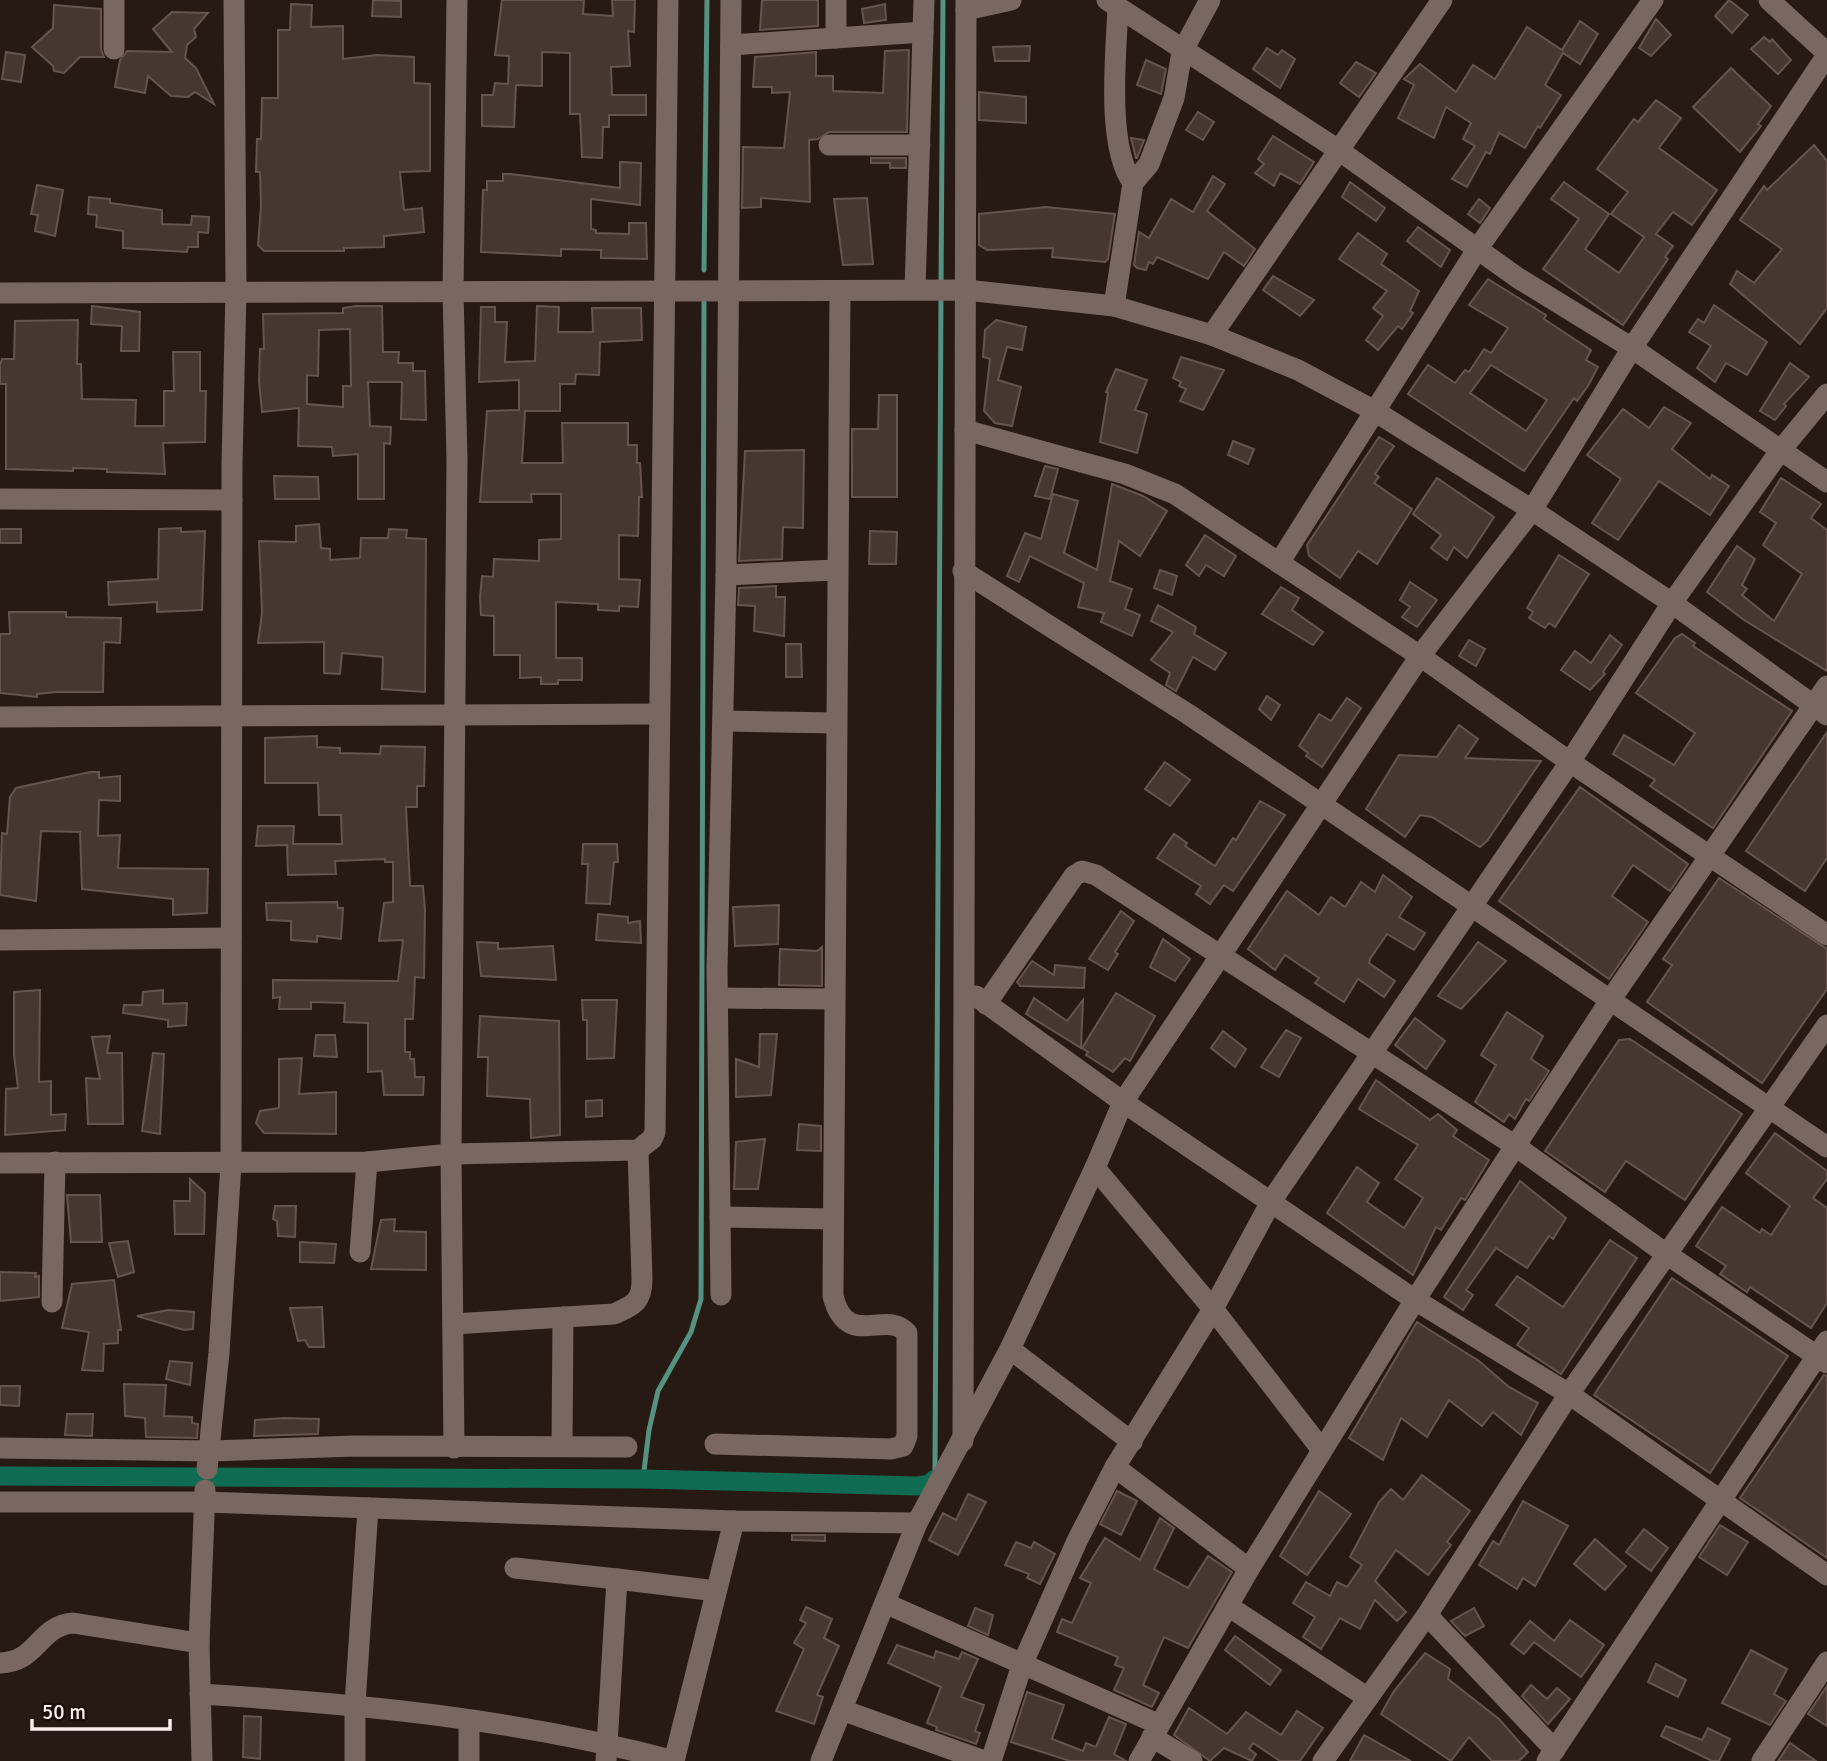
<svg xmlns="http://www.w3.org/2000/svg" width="1827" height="1761" viewBox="0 0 1827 1761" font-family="Signika,sans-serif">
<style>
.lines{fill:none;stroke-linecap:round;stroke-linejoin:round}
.stream{stroke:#569281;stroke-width:5}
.canal{stroke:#106b53;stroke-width:19}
.building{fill:#473731;stroke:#66544e;stroke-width:2;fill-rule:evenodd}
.minor{stroke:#796761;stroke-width:21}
</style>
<rect width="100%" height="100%" fill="#271914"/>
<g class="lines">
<g class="stream">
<path d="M704,270L707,0"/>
<path d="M941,284L943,0"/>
<path d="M935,1470L941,294"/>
<path d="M643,1479L649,1430L658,1391L691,1332L701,1299L704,302"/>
</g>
<path class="canal" d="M0,1476L643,1479L917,1486L929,1484L935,1479"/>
</g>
<g class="building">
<path d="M373,0L401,1V17L372,16Z"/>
<path d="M502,0H584L583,14L613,16L612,0H635L634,32L628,31L630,66L611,67L612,95H646V115H609V127H603L602,158L582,157L580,114H570V53L542,52V86L516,85L514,127L482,126V95H493L495,83L508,84L509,56L495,55Z"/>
<path d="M762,0H818V26L760,30Z"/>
<path d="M1729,0L1748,15L1732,33L1715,16Z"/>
<path d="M291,4L312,5L311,27L343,26V59L377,55L414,57V83L430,84V171L400,172L404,210L422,208L424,232L384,236V247L344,248V251H264L258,245L261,206L260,172H256L257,139H261L262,98H278V30H290Z"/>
<path d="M885,4L886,20L864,23L862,9Z"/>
<path d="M54,5L101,9V49L104,57H80L64,73L54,71L53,66L32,47L53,28Z"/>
<path d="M172,12L208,13L194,29L196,37L187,45L185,58L196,68L214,104L195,92L188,97L171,96L148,76L145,93L115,87L120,60L127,51L172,52L153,29Z"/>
<path d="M1656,19L1671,35L1651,56L1639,48Z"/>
<path d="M1580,21L1598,34L1580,64L1563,53L1545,85L1561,95L1540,128L1538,126L1525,148L1499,133L1490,154L1486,152L1467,187L1452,179L1475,146L1463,139L1471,123L1446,107L1434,138L1398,118L1414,85L1404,79L1420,64L1456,92L1473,65L1495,79L1527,27L1562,50Z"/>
<path d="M1764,37L1770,42L1772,39L1791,60L1778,74L1751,49Z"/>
<path d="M1030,46L1029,61H995L993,47Z"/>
<path d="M1267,48L1278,55L1282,50L1295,59L1280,88L1253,69Z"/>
<path d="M909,50L907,132H829L818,139L809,140L810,202L761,198V207L742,208L743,147L784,148L790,92L772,93V87H753L755,57L816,52V76H833V91L883,93L885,51Z"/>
<path d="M6,52L25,55L21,82L2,79Z"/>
<path d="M1146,60L1166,69L1161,94L1137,85Z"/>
<path d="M1356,62L1376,73L1359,97L1340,83Z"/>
<path d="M1731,68L1771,106L1758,124L1761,126L1740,152L1693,107Z"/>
<path d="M979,92L1026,97V123L979,120Z"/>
<path d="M1656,100L1681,118L1659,148L1717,190L1692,225L1673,212L1656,234L1673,246L1665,257L1668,259L1623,325L1543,269L1579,219L1551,199L1564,182L1609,214L1585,249L1619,273L1644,237L1611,214L1628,192L1597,169L1634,119L1638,122Z"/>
<path d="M1198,112L1214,122L1203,140L1186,130Z"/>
<path d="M1273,136L1314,162L1300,184L1280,173L1274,186L1255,173L1264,164L1258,159Z"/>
<path d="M1131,138L1144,140L1137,158H1136Z"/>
<path d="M1814,145L1827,161V308L1800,344L1730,284L1737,271L1754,283L1782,249L1740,220L1764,186L1767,190Z"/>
<path d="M871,158H906V168H890V163H871Z"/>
<path d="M620,162L641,163L640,205L591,199V229L596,230V233L629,234V223H646L647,259L601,258V250L561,249V256L481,252L483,190H487V181H503V174H511L620,188Z"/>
<path d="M1213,176L1225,184L1207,211L1255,249L1244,266L1224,252L1208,279L1157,257L1153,264L1149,262L1146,270L1137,268L1134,265L1139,232L1149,238L1171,199L1193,212Z"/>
<path d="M1350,182L1385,208L1376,221L1342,197Z"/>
<path d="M37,185L63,190L55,236L35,231L38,215L31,214Z"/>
<path d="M89,197L110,199V203L162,210V224L191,225L192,216L209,217L208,233L198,232V247H188L187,252L123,248V231L96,227L97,215L88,214Z"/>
<path d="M867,198L873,264L843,265L834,199Z"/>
<path d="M1479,199L1490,208L1480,223L1468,214Z"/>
<path d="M1046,207L1115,214L1108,259L1105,262L1052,257L1053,248L987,250L979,245V214Z"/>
<path d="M1418,227L1450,250L1441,267L1407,241Z"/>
<path d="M1358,233L1387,254L1381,264L1419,291L1410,311L1413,313L1402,329L1398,326L1378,350L1366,340L1383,316L1373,308L1387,291L1339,259Z"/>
<path d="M1273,276L1314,300L1300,316L1263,290Z"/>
<path d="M1488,279L1546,315L1544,319L1591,350L1586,360L1598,367L1588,386L1577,401L1574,398L1524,471L1408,394L1428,365L1455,383L1465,370L1469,372L1484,349L1491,353L1508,328L1469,305ZM1491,365L1547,400L1526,431L1470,393Z"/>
<path d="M1714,305L1767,342L1747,375L1726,363L1715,382L1697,368L1711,346L1689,332L1698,319L1704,323Z"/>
<path d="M92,306L140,312L139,351H121L122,326L91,324Z"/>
<path d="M356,306H382L383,352H399L398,363H413V371H425L426,420L401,419L402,382H368L370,426L391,427L390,444L384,443V499H358V454L333,456L332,447L298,446L299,408L262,412L259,381L260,349H264L263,314L343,313V308ZM350,329L351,386H343V407L307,404V375L318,376L319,330Z"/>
<path d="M537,306L559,307L558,332H593L592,308H641L642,340L600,342L599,375L576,374L575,384H560V411H525L522,463H563L562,423H628V445H637V463H640L642,497H639L638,536L619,535V579L640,580L638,607L619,606V611L598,610V604L556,602V658H582V680H558V684H541V677L520,678V655H494V616L481,615L480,597L482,576L493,577L494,559L539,561V540L561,539V494H531L532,502H480L487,411L519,410V380L479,382L481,307H495V322H507L505,362L535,361Z"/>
<path d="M78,320L77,364H81L82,399L136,400L135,426H164V391H174L173,352H200V391H206L205,442L163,443L165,474L107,472V469L73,468V471L6,469V384H0V365L2,359H14L15,321Z"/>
<path d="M996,320L1026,327L1022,350L1007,347L998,380L1021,387L1012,426L995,423L984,411L990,359L983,357L985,330Z"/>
<path d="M1181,357L1224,370L1203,410L1180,401L1186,389L1179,386L1181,382L1173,378Z"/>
<path d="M1790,363L1809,377L1784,404L1786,406L1775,420L1760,411Z"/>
<path d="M1116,369L1147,380L1135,410L1147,414L1137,453L1100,442L1108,393L1106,392Z"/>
<path d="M879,395H897V497H852V429H878Z"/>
<path d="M1664,407L1691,423L1672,449L1710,479L1712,475L1729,486L1710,515L1659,481L1618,540L1592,523L1621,479L1587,455L1623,409L1649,428Z"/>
<path d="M1379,437L1394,446L1375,474L1379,477L1374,483L1412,509L1377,564L1358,551L1340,578L1309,556L1307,545Z"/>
<path d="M1233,441L1254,449L1248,464L1228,455Z"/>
<path d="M804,450L803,528L783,527L782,559L739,561L745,451Z"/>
<path d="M1045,466L1058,469L1050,499L1035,496Z"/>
<path d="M274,476L318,477L319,499H275Z"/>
<path d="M1437,478L1494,517L1467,558L1454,547L1447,560L1431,548L1441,535L1413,514Z"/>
<path d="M1781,478L1821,504L1811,518L1827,530V671L1744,620L1707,592L1737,546L1755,559L1742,585L1747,589L1742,595L1774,621L1802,574L1763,545L1776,523L1760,512Z"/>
<path d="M1112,484L1143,496L1167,511L1140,556L1119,541L1110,581L1132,589L1125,609L1140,615L1132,636L1101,622L1104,613L1078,607L1084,583L1030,556L1019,582L1007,576L1025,533L1041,539L1053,494L1078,501L1064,553L1097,570Z"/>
<path d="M319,524L321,548L330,549V560L360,558L361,538H388L389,529L407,530L406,538L426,539L425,692L382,689L383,657L342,653L340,674L324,673V642L258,643L262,613L259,541L296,542V526Z"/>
<path d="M181,528V532L205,531L202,610L157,612V602L109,605L108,582L158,579L159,529Z"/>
<rect x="0" y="529" width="21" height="14"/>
<path d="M870,531L897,532L896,564H869Z"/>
<path d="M1205,535L1236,556L1224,576L1206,565L1199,576L1186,565Z"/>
<path d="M1559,555L1589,574L1555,627L1549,623L1545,628L1529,618L1533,612L1527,608Z"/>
<path d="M1160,570L1177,576L1172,595L1154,588Z"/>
<path d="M1410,582L1437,600L1417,627L1402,617L1410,607L1400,600Z"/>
<path d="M776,586V597H785L784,636L754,631L755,606L738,605L739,588Z"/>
<path d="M1281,587L1299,598L1292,610L1323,632L1313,645L1262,614Z"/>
<path d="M1158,605L1196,627L1194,634L1226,653L1215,670L1193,657L1176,691L1166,685L1170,673L1151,660L1173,632L1151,621Z"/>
<path d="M9,612H66V617L121,618L120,643L104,642L103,692H56L37,694V697L0,693V634H10Z"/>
<path d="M1682,634L1695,643L1693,646L1792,711L1713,828L1650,786L1655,780L1613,754L1624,735L1674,765L1695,733L1636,693L1675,638Z"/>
<path d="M1610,635L1622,645L1603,672L1605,674L1590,690L1561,670L1575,651L1591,663Z"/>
<path d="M1469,640L1485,649L1476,666L1459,656Z"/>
<path d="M786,644H801L802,677H786Z"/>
<path d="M1267,696L1280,705L1271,720L1259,709Z"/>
<path d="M1347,698L1361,708L1322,767L1306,756L1308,753L1299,746L1319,714L1331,721Z"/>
<path d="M1459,725L1478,739L1465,758L1541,761L1487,841L1480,847L1432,817L1420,815L1405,837L1366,809L1399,755L1437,757Z"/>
<path d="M1827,732V858L1805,891L1746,851Z"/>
<path d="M317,736V747L340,748V753L380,754L381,746L425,747L424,786H417V807H406L410,886H423L425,910L424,978L415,977L413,1019H405V1052H410V1059H414L415,1077H424L423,1095H384L382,1071L368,1072V1023L344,1022L345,1003L311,1002V1009H279L280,997L273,998V980L398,981L403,940L379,941L384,903L393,902V862H385V859L335,861L336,874L288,875L287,845L256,846L258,826H294L293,844H342L341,815H319L318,783H265V738Z"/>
<path d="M1165,762L1190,780L1170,806L1145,789Z"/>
<path d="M90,772H99V778L120,776V801L99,800L98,836L120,835L118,868L208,869L207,913L173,915V899L82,889L80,832L41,831L36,901L0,895L2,833L7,834L10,797L16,788Z"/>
<path d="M1580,787L1688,864L1670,891L1633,865L1612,896L1648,922L1609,979L1499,901Z"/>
<path d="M1260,801L1285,815L1233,891L1224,885L1210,904L1196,894L1201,886L1157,858L1174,834L1187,843L1185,846L1215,866L1233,838L1236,840Z"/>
<path d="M583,844H617L618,862H614L610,904L586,903L588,864H582Z"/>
<path d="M1383,875L1412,897L1399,917L1425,933L1414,950L1387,934L1370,959L1369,963L1395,981L1384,997L1358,979L1344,1002L1315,983L1319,978L1285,955L1275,970L1248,949L1287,891L1319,915L1331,897L1345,907L1361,882L1375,892Z"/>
<path d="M1719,878L1827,949V989L1762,1083L1647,1002L1672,965L1663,959Z"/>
<path d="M337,902L338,908H343L341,939L317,936V942L291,940V921L267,920L266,903Z"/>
<path d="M779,905L778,944L735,946L733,907Z"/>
<path d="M1121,911L1134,921L1115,952L1118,954L1108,970L1089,959Z"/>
<path d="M598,914L628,917V923L640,921L641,943L596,940Z"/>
<path d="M1163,939L1190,959L1175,981L1150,967Z"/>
<path d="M477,942L498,943V949L553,946L556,980L481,976Z"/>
<path d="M1478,942L1506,961L1461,1009L1438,996Z"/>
<path d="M822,947V986L779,985L780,949L817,951Z"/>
<path d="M1032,961L1054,975L1055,965L1085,968L1084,988L1020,986L1017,982Z"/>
<path d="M40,990L39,1082L51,1081V1115L66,1114L65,1130L5,1135L6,1089L18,1088L14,1055V992Z"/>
<path d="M163,990V1004L187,1003L186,1025L168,1027V1020L123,1013L124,1005H142L143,992Z"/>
<path d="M1116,993L1155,1016L1130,1061L1125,1058L1113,1072L1086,1055L1088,1052L1082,1048Z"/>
<path d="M1034,998L1067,1021L1083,1000L1081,1048L1026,1014Z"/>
<path d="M582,1000H617L614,1058L587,1059V1020H583Z"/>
<path d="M1507,1012L1543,1036L1531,1059L1549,1071L1529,1101L1526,1099L1515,1119L1509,1114L1504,1122L1475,1102L1496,1065L1481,1055Z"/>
<path d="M480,1016L559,1021L560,1135L531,1138L530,1099L487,1096L488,1057H478Z"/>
<path d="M1415,1018L1445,1041L1426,1069L1395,1045Z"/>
<path d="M1286,1030L1301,1038L1279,1077L1261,1067Z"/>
<path d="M1223,1031L1246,1049L1235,1067L1211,1048Z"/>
<path d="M760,1034H777L771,1095L736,1097V1059L759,1067Z"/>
<path d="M316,1035H335L337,1057L314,1056Z"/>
<path d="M110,1036L107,1053H122L123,1124H88L86,1078L100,1079L92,1037Z"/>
<path d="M1630,1039L1742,1114L1685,1200L1626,1161L1605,1192L1545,1151L1619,1040Z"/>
<path d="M153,1053L164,1054L160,1134L142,1131Z"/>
<path d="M302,1058L299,1094L336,1092V1134L264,1133L256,1123L260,1111L279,1108V1059Z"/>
<path d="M1376,1080L1430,1120L1438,1114L1457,1130L1453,1136L1489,1160L1465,1200L1461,1198L1441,1230L1436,1227L1413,1275L1327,1213L1357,1167L1379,1183L1367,1202L1404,1228L1423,1198L1395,1179L1418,1145L1359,1109Z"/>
<path d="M602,1100V1116L586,1117V1101Z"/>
<path d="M799,1124L821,1126V1151L797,1150Z"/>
<path d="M1775,1133L1827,1171V1179L1813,1198L1827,1208V1303L1811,1328L1750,1287L1747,1292L1720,1274L1726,1266L1696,1246L1722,1207L1760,1233L1762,1229L1771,1235L1790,1206L1746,1173Z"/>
<path d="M765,1139L758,1189H734L736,1142Z"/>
<path d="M190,1179L205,1193L204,1234H175L174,1201H190Z"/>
<path d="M1520,1181L1566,1218L1553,1239L1549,1236L1527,1268L1496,1248L1466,1290L1473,1295L1463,1310L1444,1297Z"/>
<path d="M67,1195H100L102,1242H71Z"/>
<path d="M275,1206H296L295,1237L278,1236L277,1221L273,1219Z"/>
<path d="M395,1219L394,1231L426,1232V1270L371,1269L381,1220Z"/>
<path d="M1610,1240L1637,1258L1561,1374L1517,1345L1529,1328L1496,1305L1517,1276L1563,1307Z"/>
<path d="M128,1241L134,1272L118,1277L109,1243Z"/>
<path d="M300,1242L336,1244L334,1263L300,1262Z"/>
<path d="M0,1272L36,1273L35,1277L39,1276V1297L0,1301Z"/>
<path d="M1672,1278L1788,1356L1710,1473L1594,1395Z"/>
<path d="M114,1280L121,1330H118V1343L104,1344L103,1371L82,1370L89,1332L62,1328L72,1284Z"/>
<path d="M322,1307L324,1347H309L305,1340L298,1341L290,1308Z"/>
<path d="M168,1310L194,1312L193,1329L184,1330L137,1316Z"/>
<path d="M1417,1322L1479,1361L1509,1387L1538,1403L1521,1435L1493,1412L1482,1426L1449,1400L1427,1437L1401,1418L1383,1460L1349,1438Z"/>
<path d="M170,1361L192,1363L190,1385L166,1379Z"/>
<path d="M1824,1375L1827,1376V1558L1740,1498Z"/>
<path d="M124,1384L166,1385L164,1416L192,1417V1423L198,1424L197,1438L146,1437L145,1418L125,1416Z"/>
<path d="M0,1386H20L19,1406L0,1405Z"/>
<path d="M67,1414H93L92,1436L65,1435Z"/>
<path d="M284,1418L319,1419L318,1434L254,1436L255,1420Z"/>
<path d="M1422,1475L1470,1511L1447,1542L1451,1545L1428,1575L1396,1550L1375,1581L1406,1612L1397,1621L1375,1600L1360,1629L1340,1618L1321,1649L1303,1637L1315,1617L1293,1603L1306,1582L1330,1596L1337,1582L1347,1587L1362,1565L1350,1557L1379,1502L1391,1489L1403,1500Z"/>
<path d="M1117,1491L1137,1501L1121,1535L1100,1524Z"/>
<path d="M1319,1491L1351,1514L1307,1575L1280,1556Z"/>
<path d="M968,1494L986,1502L958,1555L929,1540L943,1513L956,1520Z"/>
<path d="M1523,1501L1568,1526L1535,1586L1523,1578L1517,1589L1479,1565L1493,1541L1499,1545Z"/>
<path d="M1160,1518L1174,1528L1154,1569L1188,1588L1208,1556L1232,1572L1188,1648L1164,1637L1143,1685L1159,1693L1152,1707L1114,1690L1124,1668L1115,1665L1118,1657L1057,1632L1062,1619L1072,1623L1091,1583L1080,1578L1105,1538L1140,1560Z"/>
<path d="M1720,1525L1748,1542L1727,1575L1699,1557Z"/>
<path d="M1644,1529L1668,1548L1651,1571L1626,1552Z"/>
<path d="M792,1535H825V1541L792,1540Z"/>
<path d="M1595,1539L1626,1566L1605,1590L1574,1564Z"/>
<path d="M1016,1542L1031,1548L1034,1542L1055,1554L1040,1584L1027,1578L1029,1574L1005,1565Z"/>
<path d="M806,1607L832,1619L824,1638L839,1646L817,1695L823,1697L814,1724L776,1711L804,1649L794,1643L806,1623L800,1620Z"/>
<path d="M975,1608L993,1615L988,1635L968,1626Z"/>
<path d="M1474,1608L1484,1626L1465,1636L1451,1621Z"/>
<path d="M1570,1620L1604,1645L1581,1677L1534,1642L1524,1654L1511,1644L1530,1621L1554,1641Z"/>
<path d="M1235,1636L1281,1670L1270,1685L1225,1650Z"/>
<path d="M897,1645L934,1658L936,1651L959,1659L962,1652L978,1659L961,1697L984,1705L975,1731L980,1733L976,1744L936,1730L937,1727L927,1723L941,1687L888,1663Z"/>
<path d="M1751,1650L1787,1669L1774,1694L1786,1701L1770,1725L1722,1703Z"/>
<path d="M1425,1653L1450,1669L1448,1679L1499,1719L1528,1752L1519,1761H1492L1469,1737L1451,1761L1381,1714L1394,1691Z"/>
<path d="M1656,1664L1686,1680L1678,1697L1648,1682Z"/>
<path d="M1531,1685L1547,1699L1557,1688L1570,1699L1548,1724L1522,1696Z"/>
<path d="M1827,1686V1726L1808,1714Z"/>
<path d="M1027,1692L1064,1705L1052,1739L1083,1751L1086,1743L1096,1747L1109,1717L1126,1724L1114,1754L1126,1761H1070L1011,1742Z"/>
<path d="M1189,1708L1227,1734L1246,1712L1281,1735L1297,1711L1323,1728L1300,1761H1280L1253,1743L1249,1749L1256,1754L1252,1761L1224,1748L1210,1761L1174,1735Z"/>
<path d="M244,1716L261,1717L260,1759L243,1757Z"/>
<path d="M1666,1726L1702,1740L1708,1728L1730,1739L1719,1761H1712L1661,1736Z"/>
<path d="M1364,1735L1411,1761H1350Z"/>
<path d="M1790,1743L1816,1761H1778Z"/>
</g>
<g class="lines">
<g class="minor">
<path d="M1107,0L1337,149L1518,278L1632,348L1827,482"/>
<path d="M1769,0L1827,53"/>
<path d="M1118,8C1116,53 1106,147 1133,183"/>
<path d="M966,10L1011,0"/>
<path d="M836,38V0"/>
<path d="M731,45L923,32"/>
<path d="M114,49V0"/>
<path d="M829,145H920"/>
<path d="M915,289L924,0"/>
<path d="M0,293L966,290L1114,306L1212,335L1298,370L1373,410L1532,510L1672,603L1827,715"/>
<path d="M1114,306L1133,183L1149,164L1174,98L1182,52L1210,0"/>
<path d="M1212,335L1442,0"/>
<path d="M965,430L1125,474L1175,494L1420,656L1570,762L1827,935"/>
<path d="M0,499L232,500"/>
<path d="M1279,563L1478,248L1653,0"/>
<path d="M963,571L1188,714L1827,1147"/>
<path d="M726,575L836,570"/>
<path d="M0,717L659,714"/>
<path d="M723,721L836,723"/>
<path d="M0,940L231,938"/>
<path d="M976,996L1123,1102L1415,1300L1569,1394L1827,1575"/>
<path d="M719,998L834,999"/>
<path d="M986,1004L1074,876L1082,871L1096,875L1514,1145L1665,1253L1827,1363"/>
<path d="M0,1163L367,1162L451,1154L638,1150L652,1139L655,1132L668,0"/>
<path d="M720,1217L833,1219"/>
<path d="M360,1252L367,1162"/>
<path d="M721,1295L717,969L726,575L731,0"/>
<path d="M52,1302L55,1162"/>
<path d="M453,1324L614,1314C634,1305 642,1302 642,1279L638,1150"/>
<path d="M1010,1349L1132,1442"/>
<path d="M963,1441L966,0"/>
<path d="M715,1444L891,1449L903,1446L907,1436V1333C886,1308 847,1351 833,1296L840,291"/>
<path d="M562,1446L563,1317"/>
<path d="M0,1448L211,1451L355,1446L627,1447"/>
<path d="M454,1448L451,1154L457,460L453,291L457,0"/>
<path d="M1322,1450L1213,1309L1095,1168L1123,1102L1420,656L1532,510L1632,348L1827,55"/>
<path d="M1115,1467L1249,1569"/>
<path d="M207,1469L219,1353L231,1164L232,464L236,290L234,0"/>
<path d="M0,1502H204L734,1521L917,1523"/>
<path d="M515,1568L617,1579L606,1761"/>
<path d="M617,1579L716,1591"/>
<path d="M887,1604L1158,1724"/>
<path d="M1228,1606L1368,1698"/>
<path d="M1427,1615L1555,1750"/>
<path d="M0,1663C38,1662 38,1626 73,1623L199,1643"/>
<path d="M200,1694C360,1704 519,1719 674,1761"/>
<path d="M842,1710L984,1761"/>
<path d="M1152,1737L1192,1761"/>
<path d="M202,1761L199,1643L205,1490"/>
<path d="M355,1761V1704L368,1508"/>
<path d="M469,1761V1720"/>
<path d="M674,1761L734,1521"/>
<path d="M821,1761L917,1523L1010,1349L1095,1168"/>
<path d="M991,1761L1022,1665L1077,1541L1115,1467L1213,1309L1272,1200L1570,762L1672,603L1780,451L1827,394"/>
<path d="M1139,1761L1249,1569L1415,1300L1611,999L1827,686"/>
<path d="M1323,1761L1427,1615L1569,1394L1827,1025"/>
<path d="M1547,1761L1827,1341"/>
<path d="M1762,1761L1827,1662"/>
</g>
</g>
<path d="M32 1719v10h138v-10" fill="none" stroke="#f9eeeb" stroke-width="3.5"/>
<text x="42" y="1719" font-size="21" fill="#f9eeeb" stroke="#1d100b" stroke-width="5" paint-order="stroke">50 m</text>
</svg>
